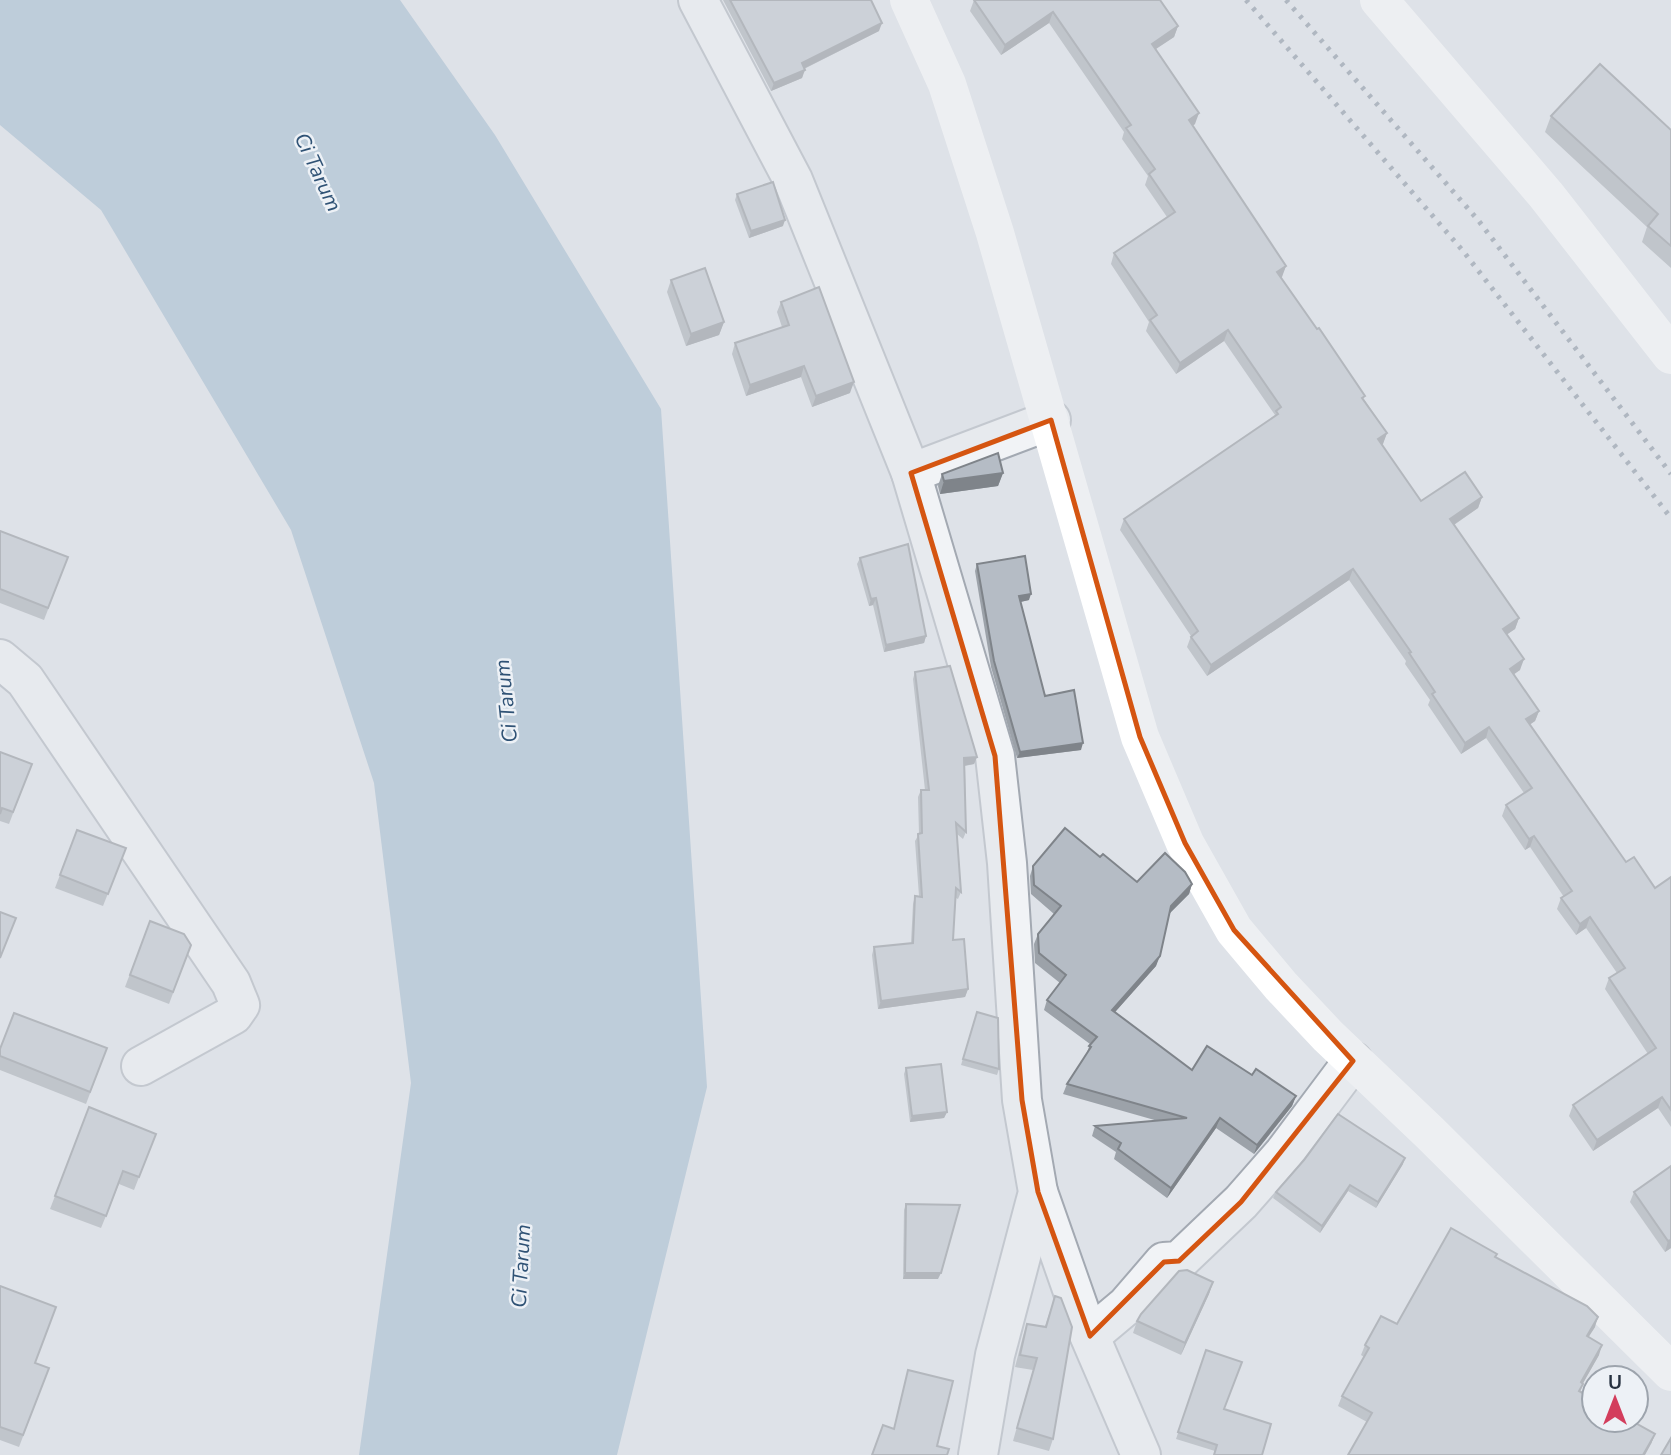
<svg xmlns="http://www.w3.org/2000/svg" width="1671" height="1455" viewBox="0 0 1671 1455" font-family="'Nunito Sans',sans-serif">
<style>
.water{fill:#97b3ca}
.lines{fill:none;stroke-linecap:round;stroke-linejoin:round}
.minor-casing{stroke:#a3a9b2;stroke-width:42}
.minor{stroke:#f1f3f6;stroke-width:38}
.secondary{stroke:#fff;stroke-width:38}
.rail{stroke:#778392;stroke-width:5;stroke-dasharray:3.5 7;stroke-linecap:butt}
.wall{fill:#9ca2a9}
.shaded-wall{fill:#7f848a}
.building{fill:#b5bcc5;stroke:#7f848a;stroke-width:2}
.marked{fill:none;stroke:#d55511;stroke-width:5;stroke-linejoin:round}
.labels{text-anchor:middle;stroke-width:5;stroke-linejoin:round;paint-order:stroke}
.water-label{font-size:21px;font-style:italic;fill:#2f5275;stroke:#edf1f6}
</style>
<rect width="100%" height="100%" fill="#dee2e8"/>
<path class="water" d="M0,0H400L495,135L661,409L707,1087L617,1455H359L411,1083L374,783L291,530L101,210L0,125Z"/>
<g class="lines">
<g class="minor-casing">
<g id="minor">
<path d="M698,0L793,180L911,473L995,756L1007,863L1022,1100L1038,1192L995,1355L978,1455"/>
<path d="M911,473L1051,420"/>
<path d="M0,659L25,680L231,983L240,1005L233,1015L141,1066"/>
<path d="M1038,1192L1084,1323L1141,1455"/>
<path d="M1090,1336L1127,1305L1164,1262L1179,1261L1241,1202L1284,1153L1353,1061"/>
</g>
</g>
<use href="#minor" class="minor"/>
<g class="secondary">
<path d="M909,0L947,84L995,233L1140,737L1185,843L1234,930L1281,986L1328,1036L1430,1133L1671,1372"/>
<path d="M1379,0L1546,195L1671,355"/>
</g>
<g class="rail">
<path d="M1246,0L1463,251L1671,518"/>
<path d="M1286,0L1478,220L1671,474"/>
</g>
</g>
<g class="wall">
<path d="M723,0H871L879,31L804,69L802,78L771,91Z"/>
<path d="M974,0L1178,26L1174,37L1156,49L1195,124L1192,126L1286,266L1281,277L1387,433L1382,445L1421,501L1482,497L1478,508L1454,525L1519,618L1515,629L1507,634L1520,670L1513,674L1539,711L1535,721L1529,725L1626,862L1655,888L1671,877V1127L1658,1108L1593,1151L1569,1116L1573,1105L1648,1054L1605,989L1609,978L1617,973L1586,928L1576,935L1557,909L1561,898L1564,897L1530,847L1525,850L1502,816L1506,805L1524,793L1486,738L1461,754L1428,705L1430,700L1405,664L1406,661L1349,580L1207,676L1187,647L1191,636L1120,530L1124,519L1274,417L1275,415L1224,341L1176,374L1146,331L1149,322L1111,264L1114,253L1167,217L1145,185L1148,176L1122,139L1124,132L1049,23L1001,55L970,11Z"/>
<path d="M1551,116L1671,130V268L1642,242L1647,227L1545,132Z"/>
<path d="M737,194L783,226L749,238L735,200Z"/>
<path d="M671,280L724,322L719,335L686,346L667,292Z"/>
<path d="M781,302L850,393L812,407L801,377L746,396L732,354L735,343L782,327L777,312Z"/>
<path d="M1003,473L998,486L940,494L938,486L942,474Z"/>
<path d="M0,531L68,557L44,620L0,603Z"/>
<path d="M860,558L926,636L924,643L884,652L873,605L869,606L857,564Z"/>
<path d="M977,564L1029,600L1020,602L1045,696L1081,750L1017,758L991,667L975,571Z"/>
<path d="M915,672L977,757L974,764L965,766L966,832L963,839L957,834L961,892L958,899L956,898L953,940L968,989L965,997L878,1009L872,955L874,947L911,943L913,904L915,896H919L915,841L919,834L918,797L921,790H925L913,679Z"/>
<path d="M0,752L32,764L9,824L0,821Z"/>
<path d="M77,830L126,848L103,906L55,888Z"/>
<path d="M1100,857L1137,882L1192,884L1189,894L1169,914L1156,966L1115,1012L1192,1070L1252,1075L1296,1096L1292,1106L1254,1154L1216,1128L1167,1198L1114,1159L1116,1152L1092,1136L1095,1126L1158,1121L1063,1094L1067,1084L1086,1055L1090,1044L1044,1010L1047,1000L1060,983L1035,963L1034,944L1038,934L1054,914L1031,894L1030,876L1033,866Z"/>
<path d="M150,921L191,945L169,1004L125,987Z"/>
<path d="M975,1018L999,1069L997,1075L961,1065Z"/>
<path d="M107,1048L86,1104L0,1070V1049Z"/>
<path d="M906,1068L947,1112L944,1118L910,1122L904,1074Z"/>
<path d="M156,1134L134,1190L119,1184L101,1228L50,1209L55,1196Z"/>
<path d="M1403,1164L1376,1208L1348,1191L1320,1233L1273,1198L1276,1192Z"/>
<path d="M1671,1166V1248L1665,1252L1630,1202L1634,1192Z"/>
<path d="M906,1204L938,1279H903L904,1210Z"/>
<path d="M1496,1257L1595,1327L1588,1337L1599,1355L1583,1383L1580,1392L1655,1434L1651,1444L1367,1422L1338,1406L1342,1396L1364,1357L1361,1355L1365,1345Z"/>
<path d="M1213,1282L1209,1294L1181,1355L1133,1333L1137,1321Z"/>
<path d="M0,1286L35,1363L49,1368L19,1447L0,1440Z"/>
<path d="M1055,1296L1053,1439L1049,1451L1013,1441L1033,1370L1015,1367L1023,1336L1027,1324L1045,1326Z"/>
<path d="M1206,1350L1224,1409L1271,1424L1215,1451L1176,1439Z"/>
</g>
<g class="shaded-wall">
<path d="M1053,12L1049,23L1001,55L1005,45Z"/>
<path d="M882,23L879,31L799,71L802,63Z"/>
<path d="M1178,26L1174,37L1148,54L1152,44Z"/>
<path d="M805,70L802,78L771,91L774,83Z"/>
<path d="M1199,113L1195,124L1185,131L1189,120Z"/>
<path d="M785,220L783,226L749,238L751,231Z"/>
<path d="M1286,266L1282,277L1273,283L1277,272Z"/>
<path d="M724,322L719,335L686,346L691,334Z"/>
<path d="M1228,330L1224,341L1176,374L1180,363Z"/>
<path d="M804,366L801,377L746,396L750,385Z"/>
<path d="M854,382L850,393L812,407L816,396Z"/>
<path d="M1387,433L1383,444L1374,450L1378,439Z"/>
<path d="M1003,473L998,486L940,494L944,481Z"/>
<path d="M1482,497L1478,508L1446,530L1450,519Z"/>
<path d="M1353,569L1349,580L1207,676L1211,665Z"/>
<path d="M1031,594L1029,600L1016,603L1019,596Z"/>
<path d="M876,598L873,605L869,606L871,599Z"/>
<path d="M1519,618L1515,629L1499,640L1503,629Z"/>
<path d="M926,636L924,643L884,652L886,645Z"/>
<path d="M1524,659L1520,670L1506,680L1510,669Z"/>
<path d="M1539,711L1535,721L1522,730L1526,719Z"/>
<path d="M1489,727L1486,738L1461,754L1465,743Z"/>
<path d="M1083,743L1081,750L1017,758L1020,752Z"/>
<path d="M977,757L974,764L962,766L964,758Z"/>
<path d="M1534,836L1530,847L1525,850L1529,839Z"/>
<path d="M1192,884L1189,894L1167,916L1171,906Z"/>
<path d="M1590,917L1586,928L1576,935L1580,924Z"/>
<path d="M1160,956L1156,966L1108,1020L1112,1010Z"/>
<path d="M968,989L965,997L878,1009L881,1001Z"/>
<path d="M1296,1096L1292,1106L1254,1154L1257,1145Z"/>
<path d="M1662,1097L1658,1108L1593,1151L1597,1140Z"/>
<path d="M947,1112L944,1118L910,1122L912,1116Z"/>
<path d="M1220,1118L1216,1128L1167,1198L1171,1188Z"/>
<path d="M1405,1158L1403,1164L1376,1208L1378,1202Z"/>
<path d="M1350,1185L1348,1191L1320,1233L1322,1226Z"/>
<path d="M1671,1240V1248L1665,1252L1668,1241Z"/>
<path d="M905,1273H941L938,1279H903Z"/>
<path d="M1213,1282L1209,1294L1181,1355L1185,1343Z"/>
<path d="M1598,1317L1595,1327L1583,1346L1587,1336Z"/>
<path d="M1602,1345L1599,1355L1578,1392L1581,1382Z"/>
<path d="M1655,1434L1651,1444L1645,1455H1643Z"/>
</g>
<g class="building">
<path d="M730,0H871L882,23L802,63L805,70L774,83Z"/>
<path d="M974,0H1160L1178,26L1152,44L1199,113L1189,120L1286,266L1277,272L1317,329L1319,328L1365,396L1362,398L1387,433L1378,439L1421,501L1465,472L1482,497L1450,519L1519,618L1503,629L1524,659L1510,669L1539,711L1526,719L1626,862L1634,857L1655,888L1671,877V1110L1662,1097L1597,1140L1573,1105L1656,1048L1609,978L1625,968L1590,917L1580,924L1561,898L1572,891L1534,836L1529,839L1506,805L1532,788L1489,727L1465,743L1432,694L1435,692L1409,653L1411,652L1353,569L1211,665L1191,637L1198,631L1124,519L1278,414L1276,411L1281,407L1228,330L1180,363L1150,320L1157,315L1114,253L1175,212L1149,174L1155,169L1126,128L1131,125L1053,12L1005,45Z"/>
<path d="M1600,64L1671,130V246L1648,226L1658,214L1551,116Z"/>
<path d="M773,182L785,220L751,231L737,194Z"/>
<path d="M705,268L724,322L691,334L671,280Z"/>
<path d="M819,287L854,382L816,396L804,366L750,385L735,343L789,325L781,302Z"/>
<path d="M998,453L1003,473L944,481L942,474Z"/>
<path d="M0,531L68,557L48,608L0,589Z"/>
<path d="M908,544L926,636L886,645L876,598L871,599L860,558Z"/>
<path d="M1025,556L1031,594L1019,596L1045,696L1074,690L1083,743L1020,752L994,661L977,564Z"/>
<path d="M950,666L977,757L964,758L966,832L956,823L961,892L956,888L953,940L964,939L968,989L881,1001L874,947L913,943L915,896L922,897L918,834L922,833L921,790H929L915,672Z"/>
<path d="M0,752L32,764L13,812L2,808L0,814Z"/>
<path d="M1065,828L1100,857L1103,854L1137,882L1165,853L1185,872L1192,884L1171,906L1160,956L1112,1010L1192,1070L1207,1046L1252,1075L1256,1069L1296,1096L1257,1145L1220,1118L1171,1188L1118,1149L1121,1143L1095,1126L1187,1118L1067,1084L1091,1047L1089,1046L1097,1037L1047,1000L1066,975L1039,953L1038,934L1061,906L1034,885L1033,866Z"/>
<path d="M77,830L126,848L108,894L60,875Z"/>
<path d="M0,912L16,918L0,958Z"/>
<path d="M150,921L184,934L191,945L173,992L130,975Z"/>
<path d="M977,1012L998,1018L999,1069L963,1059Z"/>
<path d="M14,1013L107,1048L90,1092L0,1056V1049Z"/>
<path d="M941,1064L947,1112L912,1116L906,1068Z"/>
<path d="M89,1107L156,1134L139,1177L123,1171L106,1216L55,1196Z"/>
<path d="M1338,1114L1405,1158L1378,1202L1350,1185L1322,1226L1276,1192L1304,1160Z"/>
<path d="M1671,1166V1240L1668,1241L1634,1192Z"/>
<path d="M906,1204L960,1205L941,1273H905Z"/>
<path d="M1451,1228L1497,1254L1495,1257L1587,1306L1598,1317L1587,1336L1602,1345L1581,1382L1583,1384L1579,1391L1594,1399V1420H1630L1655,1434L1643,1455H1348L1372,1413L1342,1396L1369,1348L1365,1345L1381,1316L1397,1324Z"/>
<path d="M1187,1270L1213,1282L1185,1343L1137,1321L1141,1314L1179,1271Z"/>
<path d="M0,1286L56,1307L35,1363L49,1368L23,1435L0,1427Z"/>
<path d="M1055,1296L1061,1298L1072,1327L1053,1439L1017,1428L1037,1358L1020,1355L1027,1324L1046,1327Z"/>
<path d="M1206,1350L1242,1362L1224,1409L1271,1424L1262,1455H1214L1217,1445L1178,1432Z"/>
<path d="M908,1370L953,1381L937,1446L949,1449L947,1455H872L883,1425L894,1429Z"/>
<path d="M1671,1438V1455H1661Z"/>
</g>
<path d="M0 0H1671V1455H0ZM1051,420L1140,737L1185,843L1234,930L1353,1061L1241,1202L1179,1261L1164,1262L1090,1336L1038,1192L1022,1100L995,756L911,473Z" fill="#dee2e8" fill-opacity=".55" fill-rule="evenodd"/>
<path class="marked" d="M1051,420L1140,737L1185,843L1234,930L1353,1061L1241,1202L1179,1261L1164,1262L1090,1336L1038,1192L1022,1100L995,756L911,473Z"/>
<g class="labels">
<g class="water-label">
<text transform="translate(318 172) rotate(65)" y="7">Ci Tarum</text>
<text transform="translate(506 701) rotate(-96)" y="7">Ci Tarum</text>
<text transform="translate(521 1266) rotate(-87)" y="7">Ci Tarum</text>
</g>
</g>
<g transform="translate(1615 1399)"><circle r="33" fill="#edf1f6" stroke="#9da4ad" stroke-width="2"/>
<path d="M0-5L12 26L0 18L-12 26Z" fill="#d33d5c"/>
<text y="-10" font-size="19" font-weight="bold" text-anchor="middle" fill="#263140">U</text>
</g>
</svg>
